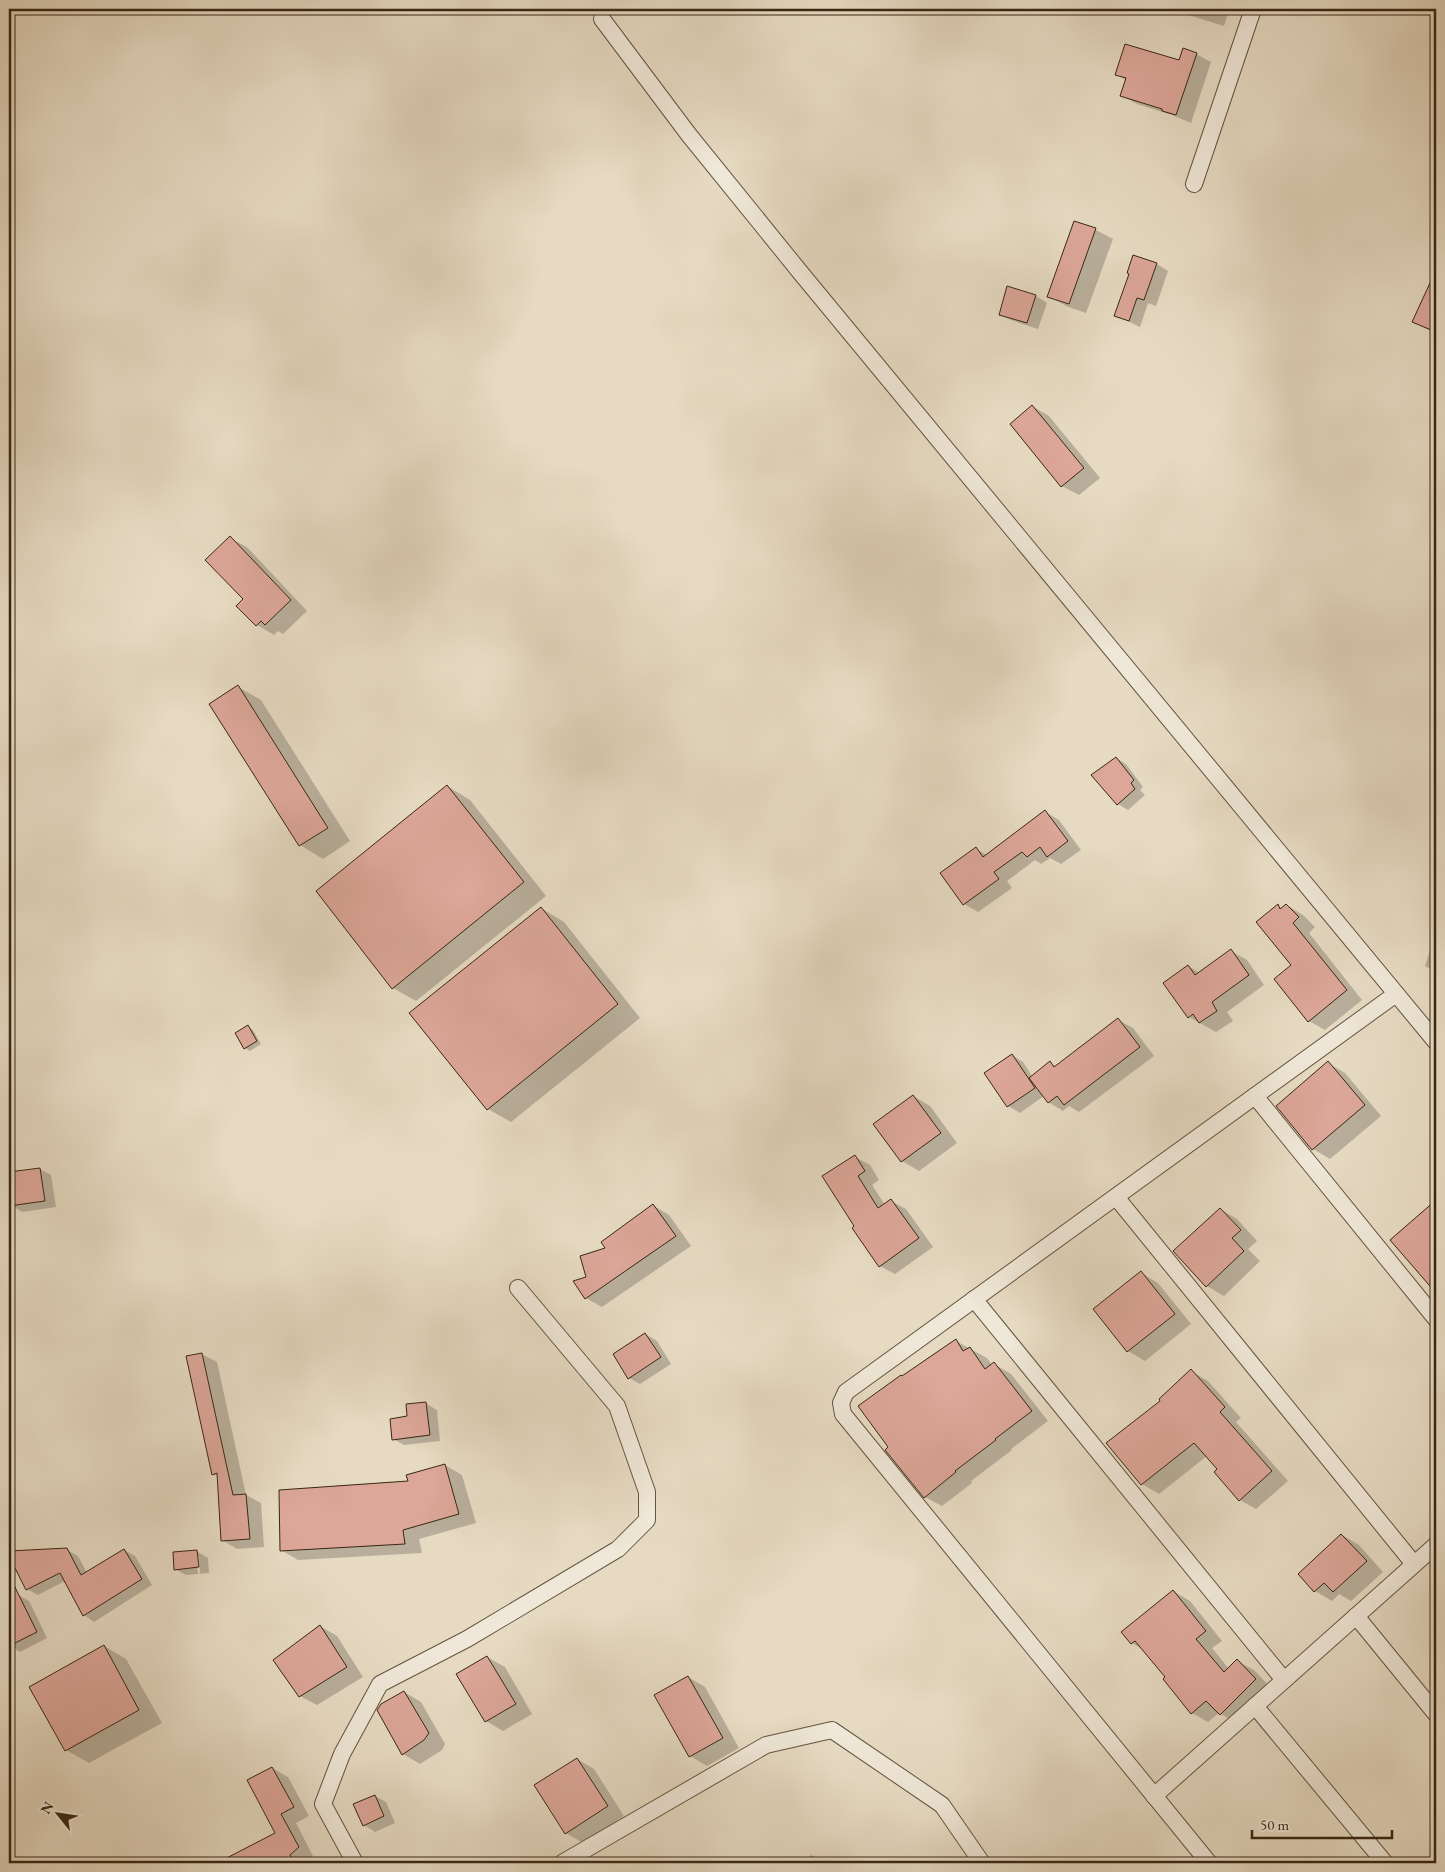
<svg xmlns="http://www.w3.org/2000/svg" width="1445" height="1872" viewBox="0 0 1445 1872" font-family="'EB Garamond',serif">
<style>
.shadow{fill:#0003;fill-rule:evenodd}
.building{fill:#dca698;stroke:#382713}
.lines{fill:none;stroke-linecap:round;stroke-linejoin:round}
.street-casing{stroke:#64543f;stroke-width:18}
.street{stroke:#efe7d7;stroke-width:16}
</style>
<rect width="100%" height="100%" fill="#e6dac2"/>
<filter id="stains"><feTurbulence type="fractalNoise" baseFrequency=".004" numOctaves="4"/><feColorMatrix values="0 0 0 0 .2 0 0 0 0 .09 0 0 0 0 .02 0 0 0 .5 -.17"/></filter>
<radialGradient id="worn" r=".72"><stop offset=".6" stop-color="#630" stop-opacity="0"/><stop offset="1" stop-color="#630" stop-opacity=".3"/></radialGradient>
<g class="shadow">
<path d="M1169,9H1229L1224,26Z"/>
<path d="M1196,54L1211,62L1191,123L1172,115L1137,104L1122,96L1126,80L1116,74L1179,62Z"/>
<path d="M1074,222L1096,230L1113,239L1086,313L1066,306L1049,296Z"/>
<path d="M1134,256L1157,264L1168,271L1156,306L1148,303L1140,327L1115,315L1130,274Z"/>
<path d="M1436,273V334L1414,322Z"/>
<path d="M1036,296L1047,303L1038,329L1011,320L1000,314Z"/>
<path d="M1032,406L1049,416L1100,478L1079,495L1062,486Z"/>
<path d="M230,538L247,547L307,611L283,634L278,631L274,635L257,625L238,606L244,599Z"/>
<path d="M238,687L261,700L350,841L323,859L300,845Z"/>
<path d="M1116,758L1126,764L1143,787L1140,790L1145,795L1128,810L1118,804Z"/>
<path d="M447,786L470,800L546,896L416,1001L393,988Z"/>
<path d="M1045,812L1059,820L1081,850L1061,864L1050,858L1041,864L1035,860L1007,881L1012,888L978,912L964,904L976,849L987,855Z"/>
<path d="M1287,905L1303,915L1315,927L1309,933L1362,1000L1325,1030L1309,1021L1278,906L1283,909Z"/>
<path d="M541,908L564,922L640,1018L511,1122L488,1109Z"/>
<path d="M1436,932V972L1425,966Z"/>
<path d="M1231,951L1247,960L1264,985L1227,1012L1233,1021L1216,1032L1189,1017L1165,983L1188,966L1200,973Z"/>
<path d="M1118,1020L1133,1028L1154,1056L1079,1112L1069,1106L1063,1111L1048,1102L1044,1096L1020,1113L1008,1106L986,1073L1012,1055L1023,1062L1032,1076L1050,1063L1057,1067Z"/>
<path d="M248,1027L253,1030L261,1044L250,1051L245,1048Z"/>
<path d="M1328,1063L1345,1073L1381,1116L1330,1159L1313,1149L1277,1106Z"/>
<path d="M913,1096L930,1106L957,1143L919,1171L902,1161L875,1124Z"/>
<path d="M855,1157L870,1165L879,1180L872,1185L885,1205L891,1201L906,1209L933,1247L895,1274L880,1266L856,1226Z"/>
<path d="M40,1169L51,1175L56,1207L22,1212L11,1205L9,1174Z"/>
<path d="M1433,1204L1436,1205V1291L1391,1240Z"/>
<path d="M654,1206L669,1215L691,1246L602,1307L586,1298L588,1278L607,1249Z"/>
<path d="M1220,1209L1237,1219L1257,1241L1248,1249L1260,1261L1224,1296L1207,1286Z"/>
<path d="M1141,1273L1158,1283L1191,1324L1145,1361L1128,1351Z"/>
<path d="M645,1334L657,1341L671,1364L640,1384L629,1378Z"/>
<path d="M956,1341L987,1358L992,1365L994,1364L1011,1374L1048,1421L1011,1449L1012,1450L971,1481L972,1483L942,1506L925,1497L890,1448L902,1377Z"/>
<path d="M202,1354L217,1362L246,1495L261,1503L264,1547L237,1549L222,1540L219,1477L213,1474Z"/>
<path d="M1191,1371L1208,1381L1241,1418L1236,1422L1288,1481L1256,1509L1240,1500L1219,1469L1207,1456L1159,1494L1142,1484L1162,1401Z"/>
<path d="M425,1403L437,1410L440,1441L404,1445L393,1439L408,1418Z"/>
<path d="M445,1465L462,1475L476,1523L419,1539L422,1553L298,1560L281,1550Z"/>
<path d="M1342,1535L1359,1545L1383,1572L1351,1601L1339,1594L1332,1601L1315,1591Z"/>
<path d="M67,1550L78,1556L87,1573L124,1550L135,1556L152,1585L94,1622L84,1615L65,1581L38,1595L27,1589L9,1553Z"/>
<path d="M196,1551L208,1558L209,1573L186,1575L175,1569ZM196,1557H199L200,1573L198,1574Z"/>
<path d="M1173,1591L1190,1601L1222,1641L1212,1648L1229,1669L1237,1661L1254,1670L1272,1689L1237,1723L1219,1713L1208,1722L1192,1713L1145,1651L1132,1643Z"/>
<path d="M17,1594L29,1601L47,1638L20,1652L9,1645V1598Z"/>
<path d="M320,1626L337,1636L363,1677L317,1705L300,1696Z"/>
<path d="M104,1646L126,1659L162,1723L89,1763L66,1750Z"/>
<path d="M487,1657L505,1667L532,1714L503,1731L486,1721Z"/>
<path d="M688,1677L705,1687L739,1748L707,1766L690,1756Z"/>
<path d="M404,1692L421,1702L445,1744L442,1750L420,1764L403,1754Z"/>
<path d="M577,1759L594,1769L624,1816L583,1843L566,1833Z"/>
<path d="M272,1768L288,1777L309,1816L296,1823L313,1856L305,1863H228L226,1860L277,1833Z"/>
<path d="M375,1796L386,1802L395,1823L375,1832L364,1825Z"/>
<path d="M811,1855L825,1863H799Z"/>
</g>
<g class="building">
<path d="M1125,44L1179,60L1183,48L1197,53L1176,115L1162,111V109L1120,96L1126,78L1115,75Z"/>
<path d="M1074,221L1096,228L1069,304L1047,297Z"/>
<path d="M1133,255L1157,263L1144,300L1137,298L1129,321L1114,316L1129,274L1127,273Z"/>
<path d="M1436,270V332L1412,322Z"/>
<path d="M1007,286L1036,295L1027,323L999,315Z"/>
<path d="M1032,405L1084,468L1061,487L1010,424Z"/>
<path d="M230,536L291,600L265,625L261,621L256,626L236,606L243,599L205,560Z"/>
<path d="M238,685L328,828L299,846L209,704Z"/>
<path d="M1116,757L1134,780L1131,783L1135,789L1117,805L1091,775Z"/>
<path d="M447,785L524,882L392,989L316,891Z"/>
<path d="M1045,810L1068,841L1047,857L1040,847L1027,857L1022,852L994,872L999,879L963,905L940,873L976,847L983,857Z"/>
<path d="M1278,904L1280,909L1286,904L1299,917L1293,923L1347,990L1308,1022L1274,979L1291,965L1256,922Z"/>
<path d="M541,907L618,1004L487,1110L409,1013Z"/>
<path d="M1231,949L1249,975L1212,1002L1217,1011L1199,1023L1193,1014L1188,1018L1163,983L1188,965L1195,975Z"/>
<path d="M1118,1018L1140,1047L1064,1105L1057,1096L1048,1103L1029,1078L1050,1061L1054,1067Z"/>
<path d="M248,1025L257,1041L244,1049L235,1033Z"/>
<path d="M1012,1054L1035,1088L1007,1107L984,1073Z"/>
<path d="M1328,1061L1365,1105L1312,1150L1276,1106Z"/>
<path d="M913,1095L941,1133L901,1162L873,1124Z"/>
<path d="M855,1155L865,1171L858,1176L878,1208L891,1199L919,1238L879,1267L852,1228L854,1226L822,1176Z"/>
<path d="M40,1168L45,1201L9,1206V1172Z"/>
<path d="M1436,1200V1293L1390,1240Z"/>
<path d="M653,1204L676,1236L585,1299L573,1281L586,1277L580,1256L605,1248L601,1242Z"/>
<path d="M1220,1208L1241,1230L1232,1238L1244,1251L1206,1287L1173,1251Z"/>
<path d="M1141,1271L1175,1314L1127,1352L1093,1309Z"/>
<path d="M645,1333L661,1357L628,1379L613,1354Z"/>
<path d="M956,1339L963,1351L970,1347L985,1369L994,1362L1032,1411L995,1439L996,1440L955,1471L956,1472L924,1498L885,1450L888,1447L858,1406L901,1375L902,1376Z"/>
<path d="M202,1353L233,1495L246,1494L250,1539L221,1541L217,1473L212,1475L186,1356Z"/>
<path d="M1191,1369L1225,1407L1220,1412L1272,1471L1239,1501L1214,1472L1217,1469L1194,1443L1141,1485L1106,1443L1160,1401L1159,1399Z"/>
<path d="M426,1402L430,1435L392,1440L390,1419L407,1416L406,1404Z"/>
<path d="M445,1464L459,1514L403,1530L405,1544L280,1551L279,1490L408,1481L406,1475Z"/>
<path d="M1341,1534L1367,1561L1333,1592L1324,1583L1314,1592L1298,1574Z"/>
<path d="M67,1548L81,1575L124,1549L142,1579L83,1616L60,1573L26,1590L9,1556V1551Z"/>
<path d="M197,1550L199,1567L174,1570L173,1552Z"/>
<path d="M9,1575L37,1632L9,1646Z"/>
<path d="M1173,1590L1206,1631L1196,1639L1224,1672L1237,1659L1256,1679L1220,1715L1206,1701L1191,1714L1163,1679L1165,1677L1135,1641L1131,1644L1121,1632Z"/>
<path d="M320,1625L347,1667L299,1697L273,1660Z"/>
<path d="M104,1645L139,1710L65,1751L29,1687Z"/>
<path d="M487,1656L516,1704L485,1722L456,1674Z"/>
<path d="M688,1676L723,1738L689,1757L654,1695Z"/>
<path d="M404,1691L429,1733L424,1740L402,1755L377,1710L381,1704Z"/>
<path d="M577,1758L608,1806L565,1834L534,1785Z"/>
<path d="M272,1767L294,1807L281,1814L299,1847L290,1855L294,1863H217L275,1833L247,1780Z"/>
<path d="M375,1795L384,1816L363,1826L353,1804Z"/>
</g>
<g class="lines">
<g class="street-casing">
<g id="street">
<path d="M602,19L689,135L800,272L1436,1042"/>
<path d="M1194,184L1253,9"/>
<path d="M1255,1096L1436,1319"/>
<path d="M1116,1197L1414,1564"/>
<path d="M974,1299L1284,1680"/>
<path d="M1356,1616L1436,1714"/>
<path d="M1255,1706L1385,1863"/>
<path d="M1154,1796L1436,1545"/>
<path d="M355,1863L323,1804L342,1754L380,1684L467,1639L618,1549L647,1520V1492L617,1406L518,1288"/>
<path d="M562,1863L766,1745L832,1730L942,1805L982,1863"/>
<path d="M1209,1863L843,1414L841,1403L846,1392L1396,994"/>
</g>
</g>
<use href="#street" class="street"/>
</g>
<rect width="1445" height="1872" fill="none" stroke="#e6dac2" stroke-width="30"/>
<rect x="10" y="10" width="1425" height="1852" fill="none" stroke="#382713" stroke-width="2.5"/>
<rect x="15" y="15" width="1415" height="1842" fill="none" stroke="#382713"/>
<g transform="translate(58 1814) rotate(300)" stroke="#efe7d7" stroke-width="4" paint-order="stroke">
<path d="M0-4L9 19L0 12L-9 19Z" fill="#382713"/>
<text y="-8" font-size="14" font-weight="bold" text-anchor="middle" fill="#382713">N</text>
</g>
<path d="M1252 1830v8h140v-8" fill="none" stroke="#382713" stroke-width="2.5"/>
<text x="1260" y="1830" font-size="15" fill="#382713" stroke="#efe7d7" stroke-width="4" paint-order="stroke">50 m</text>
<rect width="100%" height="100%" filter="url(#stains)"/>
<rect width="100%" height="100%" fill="url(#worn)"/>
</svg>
